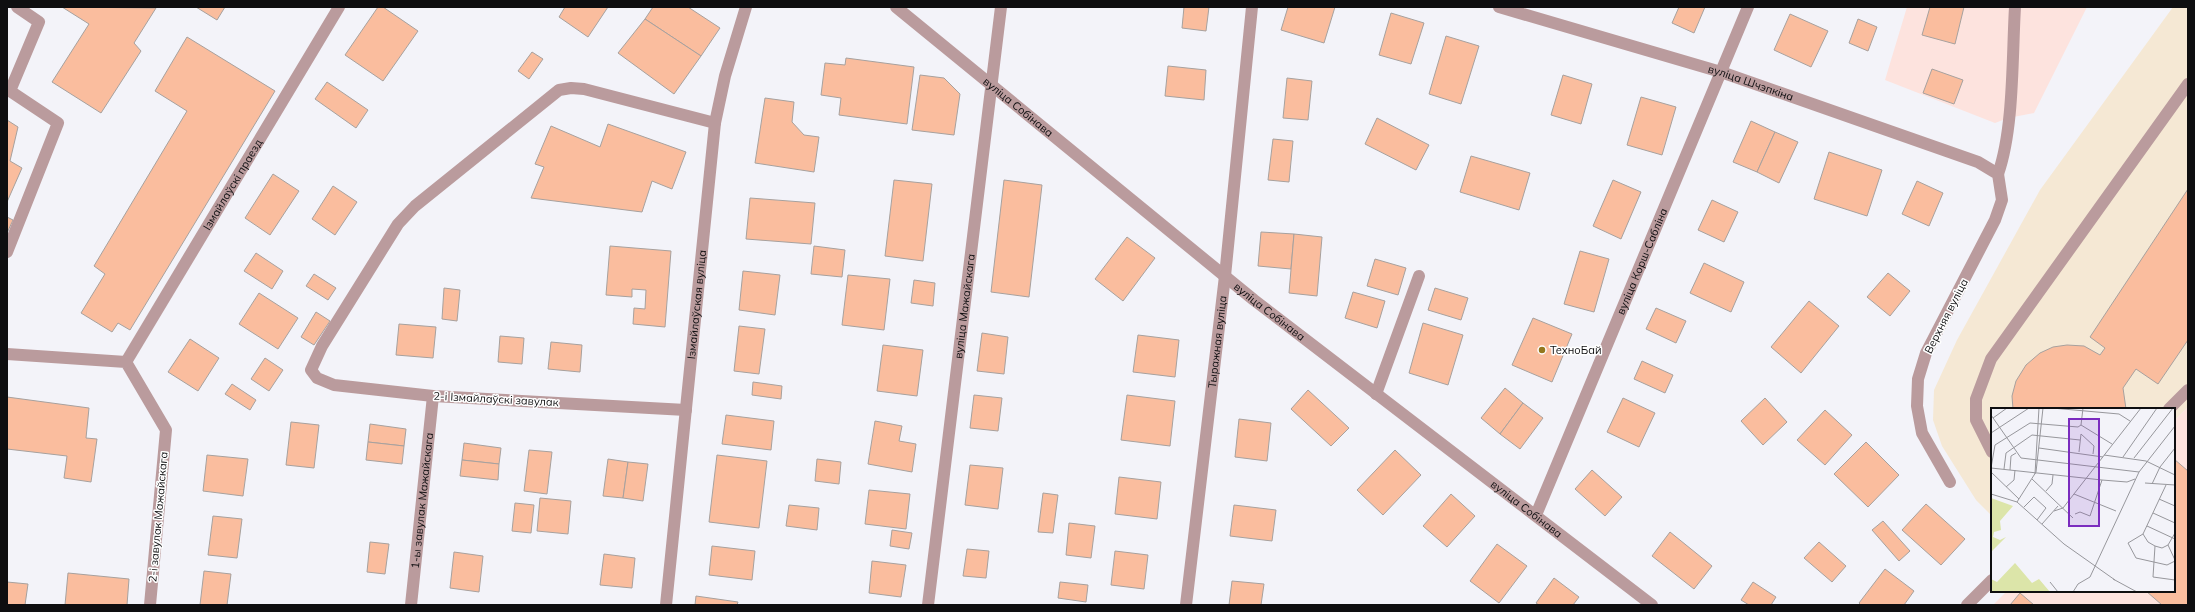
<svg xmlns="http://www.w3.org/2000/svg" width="2195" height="612" viewBox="0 0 2195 612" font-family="Mulish,sans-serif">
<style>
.commercial{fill:#f5e8d4}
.industrial{fill:#fde3de}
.building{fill:#fabd9e;stroke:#a7a19e}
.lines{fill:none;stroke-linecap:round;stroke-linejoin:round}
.lane{stroke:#ba9b9d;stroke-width:12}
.street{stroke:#ba9b9d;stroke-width:12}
.poi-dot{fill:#93771e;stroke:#fff;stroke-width:1.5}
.labels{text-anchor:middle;stroke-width:3;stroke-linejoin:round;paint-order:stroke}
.street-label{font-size:11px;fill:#0e0e10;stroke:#fff}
.poi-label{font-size:11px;fill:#0e0e10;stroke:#fff;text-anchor:start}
.inset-road{fill:none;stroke:#97979c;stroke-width:1}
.view{fill:#7b2cbf;fill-opacity:0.15;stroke:#7b2cbf;stroke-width:2}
.inset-edge{fill:none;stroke:#0e0e10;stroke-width:2}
</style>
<rect width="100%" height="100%" fill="#f3f3f9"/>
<path class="commercial" d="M2173,7H2188V407L2174,421V409H1992V516L1976,500L1942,446L1933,420L1934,390L1957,340L2040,190Z"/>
<g class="industrial">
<path d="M1907,7H2087L2034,113L2008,118L1995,123L1885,80Z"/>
<path d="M2188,407V605H1993L2007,591H2174V421Z"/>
</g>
<g class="building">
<path d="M62,7L156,8L134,43L141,51L101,113L52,82L89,24Z"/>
<path d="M196,7H225L217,20Z"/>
<path d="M378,7H383L418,31L383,81L345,55Z"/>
<path d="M565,7H608L588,37L559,17Z"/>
<path d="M653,7H688L720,28L701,56L645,19Z"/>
<path d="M1184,7H1209L1206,31L1182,28Z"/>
<path d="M1288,7H1335L1324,43L1281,30Z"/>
<path d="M1679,7H1705L1694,33L1672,23Z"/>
<path d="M1930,7H1964L1955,44L1922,35Z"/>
<path d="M1391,13L1424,23L1411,64L1379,55Z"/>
<path d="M1790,14L1828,31L1811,67L1774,50Z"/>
<path d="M645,19L701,56L674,94L618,53Z"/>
<path d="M1858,19L1877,27L1868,51L1849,43Z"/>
<path d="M1446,36L1479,46L1461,104L1429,94Z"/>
<path d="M187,37L275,91L130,330L118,323L112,332L81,313L105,274L94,266L187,111L155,91Z"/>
<path d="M532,52L543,59L529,79L518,71Z"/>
<path d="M846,58L914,67L907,124L839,115L841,98L821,95L825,63L845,65Z"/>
<path d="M1168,66L1206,70L1204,100L1165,96Z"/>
<path d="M1932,69L1963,80L1954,104L1923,93Z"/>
<path d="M920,75L944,78L960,94L954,135L912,130Z"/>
<path d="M1563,75L1592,84L1581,124L1551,115Z"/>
<path d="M1287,78L1312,81L1308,120L1283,118Z"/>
<path d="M327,82L368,110L356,128L315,99Z"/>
<path d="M1641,97L1676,107L1662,155L1627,145Z"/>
<path d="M765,98L794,102L792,122L804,135L819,137L814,172L755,163Z"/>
<path d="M1377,118L1429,145L1416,170L1365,144Z"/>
<path d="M7,120L18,127L10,161L22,168L7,202Z"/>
<path d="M1751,121L1775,132L1757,172L1733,162Z"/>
<path d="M608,124L686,152L672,189L652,181L642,212L531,198L544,167L535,164L551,126L600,147Z"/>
<path d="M1775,132L1798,142L1779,183L1757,172Z"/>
<path d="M1273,139L1293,141L1289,182L1268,180Z"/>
<path d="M1829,152L1882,170L1867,216L1814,199Z"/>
<path d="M1471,156L1530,173L1519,210L1460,192Z"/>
<path d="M273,174L299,191L270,235L245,218Z"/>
<path d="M894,180L932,184L923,261L885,256Z"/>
<path d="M1004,180L1042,185L1029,297L991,292Z"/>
<path d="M1613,180L1641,192L1621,239L1593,226Z"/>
<path d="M1917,181L1943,193L1929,226L1902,214Z"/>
<path d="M333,186L357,202L335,235L312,219Z"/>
<path d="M2188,189V340L2158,384L2136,369L2123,388L2126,409H2013L2012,396L2016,381L2026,365L2040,353L2053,347L2067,345L2084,346L2100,355L2105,348L2090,337Z"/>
<path d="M750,198L815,203L811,244L746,239Z"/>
<path d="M1712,200L1738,212L1724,242L1698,230Z"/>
<path d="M7,217L13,220L7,233Z"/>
<path d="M1261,232L1294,234L1291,269L1258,266Z"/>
<path d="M1294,234L1322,237L1317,296L1289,293Z"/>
<path d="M1127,237L1155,258L1123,301L1095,279Z"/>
<path d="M610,246L671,251L665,327L633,324L634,308L645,309L646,290L632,289V297L606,295Z"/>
<path d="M814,246L845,250L842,277L811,274Z"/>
<path d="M1580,251L1609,259L1594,312L1564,304Z"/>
<path d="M256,253L283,271L272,289L244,271Z"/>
<path d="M1375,259L1406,268L1398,295L1367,286Z"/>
<path d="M1704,263L1744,282L1731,312L1690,293Z"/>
<path d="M743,271L780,275L775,315L739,310Z"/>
<path d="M1888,273L1910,291L1890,316L1867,297Z"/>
<path d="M314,274L336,288L328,300L306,286Z"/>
<path d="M848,275L890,279L884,330L842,325Z"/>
<path d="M914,280L935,283L933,306L911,303Z"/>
<path d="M444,288L460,290L457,321L442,319Z"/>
<path d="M1435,288L1468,298L1461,320L1428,310Z"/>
<path d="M1353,292L1385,301L1377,328L1345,318Z"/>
<path d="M259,293L298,318L278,349L239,324Z"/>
<path d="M1809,301L1839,326L1801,373L1771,347Z"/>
<path d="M1656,308L1686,321L1676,343L1646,329Z"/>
<path d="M316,312L330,321L314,345L301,337Z"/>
<path d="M1533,318L1572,334L1552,382L1512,365Z"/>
<path d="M1423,323L1463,335L1448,385L1409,373Z"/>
<path d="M399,324L436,327L433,358L396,355Z"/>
<path d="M739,326L765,329L759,374L734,371Z"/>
<path d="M982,333L1008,337L1004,374L977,371Z"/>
<path d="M1138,335L1179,340L1175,377L1133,372Z"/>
<path d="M500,336L524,338L522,364L498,362Z"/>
<path d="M190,339L219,358L198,391L168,372Z"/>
<path d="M551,342L582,345L580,372L548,369Z"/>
<path d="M883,345L923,350L917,396L877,391Z"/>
<path d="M265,358L283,370L269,391L251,379Z"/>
<path d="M1642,361L1673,375L1665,393L1634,379Z"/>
<path d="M753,382L782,386L781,399L752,395Z"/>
<path d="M232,384L256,400L250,410L225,394Z"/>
<path d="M1505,388L1523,403L1500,434L1481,418Z"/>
<path d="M1308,390L1349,428L1331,446L1291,409Z"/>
<path d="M974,395L1002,398L998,431L970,428Z"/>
<path d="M1127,395L1175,401L1170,446L1121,440Z"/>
<path d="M7,397L89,408L86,438L97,439L91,482L64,478L67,456L7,449Z"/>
<path d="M1623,398L1655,413L1639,447L1607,432Z"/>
<path d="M1765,398L1787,422L1763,445L1741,421Z"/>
<path d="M1523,403L1543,418L1520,449L1500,434Z"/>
<path d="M1825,410L1852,435L1825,465L1797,440Z"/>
<path d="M726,415L774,421L771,450L722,444Z"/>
<path d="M1239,419L1271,423L1267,461L1235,457Z"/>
<path d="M875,421L902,426L899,441L916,444L912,472L868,464Z"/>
<path d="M291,422L319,425L314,468L286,465Z"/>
<path d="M370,424L406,429L404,446L368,442Z"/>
<path d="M368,442L404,446L402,464L366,460Z"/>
<path d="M1866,442L1899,475L1868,507L1834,474Z"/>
<path d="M464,443L501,448L499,464L462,460Z"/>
<path d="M529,450L552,452L547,494L524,491Z"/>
<path d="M1395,450L1421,475L1383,515L1357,490Z"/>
<path d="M207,455L248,459L243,496L203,491Z"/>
<path d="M717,455L767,461L759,528L709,522Z"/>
<path d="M608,459L628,462L623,498L603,496Z"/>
<path d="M817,459L841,462L839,484L815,481Z"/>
<path d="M2174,459L2188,471V605H2162L2146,591H2174Z"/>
<path d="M462,460L499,464L498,480L460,476Z"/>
<path d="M628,462L648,464L643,501L623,498Z"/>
<path d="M970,465L1003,468L998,509L965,505Z"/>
<path d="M1592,470L1622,497L1605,516L1575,489Z"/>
<path d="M1119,477L1161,482L1157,519L1115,514Z"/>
<path d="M869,490L910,494L906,529L865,524Z"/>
<path d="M1043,493L1058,495L1053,533L1038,532Z"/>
<path d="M1451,494L1475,516L1447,547L1423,526Z"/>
<path d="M540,498L571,501L568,534L537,531Z"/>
<path d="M515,503L534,505L531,533L512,531Z"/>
<path d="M1926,504L1965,539L1941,565L1902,530Z"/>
<path d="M789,505L819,508L817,530L786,526Z"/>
<path d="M1234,505L1276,510L1272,541L1230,536Z"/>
<path d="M213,516L242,519L237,558L208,555Z"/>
<path d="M1883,521L1910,551L1899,561L1872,530Z"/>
<path d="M1069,523L1095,526L1091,558L1066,555Z"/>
<path d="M892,530L912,533L909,549L890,546Z"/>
<path d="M1670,532L1712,566L1694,589L1652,556Z"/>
<path d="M370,542L389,544L385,574L367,572Z"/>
<path d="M1819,542L1846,566L1832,582L1804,558Z"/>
<path d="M1497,544L1527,566L1499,603L1470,581Z"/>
<path d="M712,546L755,551L752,580L709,575Z"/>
<path d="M967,549L989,551L986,578L963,576Z"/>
<path d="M1115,551L1148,555L1144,589L1111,585Z"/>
<path d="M454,552L483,556L479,592L450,588Z"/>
<path d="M604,554L635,558L632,588L600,585Z"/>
<path d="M872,561L906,565L901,597L869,593Z"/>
<path d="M1885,569L1914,591L1904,605H1861L1859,603Z"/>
<path d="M204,571L231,574L227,605H200Z"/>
<path d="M68,573L129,579L127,605H65Z"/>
<path d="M1554,578L1579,597L1573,605H1539L1536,603Z"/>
<path d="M1232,581L1264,584L1261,605H1229Z"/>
<path d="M7,582L28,584L25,605H7Z"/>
<path d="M1060,582L1088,585L1086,602L1058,598Z"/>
<path d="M1753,582L1776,597L1771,605H1749L1741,600Z"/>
<path d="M2020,593L2034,605H2010Z"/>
<path d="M696,596L738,602L737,605H695Z"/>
</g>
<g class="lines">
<g class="lane">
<path d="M1998,174C2014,129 2012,57 2015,7"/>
<path d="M7,252L58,123L10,91L39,22L17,7"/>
<path d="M1376,394L1419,276"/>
<path d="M2169,409L2188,390"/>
<path d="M1992,452L1976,420V399L1991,359L2188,84"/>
</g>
<g class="street">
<path id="s1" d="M896,7L1254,300L1652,605"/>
<path id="s2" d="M1499,7L1721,72L1978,162L1998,174L2002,200L1995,220L1926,353L1918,379L1917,406L1922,433L1950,482"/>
<path d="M7,354L126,362L166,430L150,605"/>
<path id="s3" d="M126,362L339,7"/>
<path d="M686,410L433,396L334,385L317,378L311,370L322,346L398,224L415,206L559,90L571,88L584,89L715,123"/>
<path id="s4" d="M1536,515L1748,7"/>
<path id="s5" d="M411,605L433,396"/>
<path id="s6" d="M666,605L715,123L725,76L746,7"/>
<path id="s7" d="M928,605L1001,7"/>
<path id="s8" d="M1186,605L1225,276L1252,7"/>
<path d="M1967,605L1992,580"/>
</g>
</g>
<circle class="poi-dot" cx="1542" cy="350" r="4"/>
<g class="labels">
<g class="street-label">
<text dy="4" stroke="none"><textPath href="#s2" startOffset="263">вуліца Шчэпкіна</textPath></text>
<text dy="4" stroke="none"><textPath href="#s1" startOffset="158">вуліца Собінава</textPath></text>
<text dy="4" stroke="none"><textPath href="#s3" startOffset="207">Ізмайлаўскі праезд</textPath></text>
<text dy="4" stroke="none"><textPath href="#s4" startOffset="275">вуліца Корш-Сабліна</textPath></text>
<text dy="4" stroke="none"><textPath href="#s6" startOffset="302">Ізмайлаўская вуліца</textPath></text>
<text dy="4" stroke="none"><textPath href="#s7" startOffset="301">вуліца Мажайскага</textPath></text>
<text dy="4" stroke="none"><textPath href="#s1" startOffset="482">вуліца Собінава</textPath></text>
<text transform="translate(1946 316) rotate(-63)" y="4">Верхняя вуліца</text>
<text dy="4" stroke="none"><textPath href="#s8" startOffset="265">Тыражная вуліца</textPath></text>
<text transform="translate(496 399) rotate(3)" y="4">2-і Ізмайлаўскі завулак</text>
<text dy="4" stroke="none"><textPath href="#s5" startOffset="105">1-ы завулак Мажайскага</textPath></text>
<text dy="4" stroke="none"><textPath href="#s1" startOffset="806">вуліца Собінава</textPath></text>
<text transform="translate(158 517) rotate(-85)" y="4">2-і завулак Мажайскага</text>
</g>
<g class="poi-label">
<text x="1550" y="354">ТехноБай</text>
</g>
</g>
<g transform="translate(1991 408)">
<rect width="184" height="184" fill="#f3f3f9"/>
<path d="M0,90L22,98L9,113L10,122L3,124L2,129L9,132L15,129L0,144ZM24,155L41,175L48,171L59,184H0V171L6,174Z" fill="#dce5a9"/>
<path class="inset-road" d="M61,0L128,6L139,13M0,7L30,50L148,64M2,10L16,0M90,17L121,36M0,25L38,0M48,40L112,49M88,44L90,26L103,38L102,46M113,47L155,53L184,67M132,49L166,0M143,50L182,0M0,60L111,72L136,74L144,71M0,60L4,37L39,15L87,19L90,17L92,0M13,61L15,45L41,27L89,32M19,62L20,48L25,45M0,64L28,91M44,66L48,0M41,71L82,110M154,75L184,77M161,76L169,59L184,40M175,77L152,126L137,135L145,150L176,157L184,153M15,79L23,72L24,62M55,83L61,76L62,67M0,86L26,94L73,136L124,172M83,86L125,103M168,91L184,98M26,94L45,64L52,0M33,99L43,89L55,100L46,112M63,103L72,100L150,0M162,105L184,115M84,106L89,104L99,108L111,72M51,116L67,98M156,118L184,131M152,126L157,134L164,138L171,140L177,137M177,137L184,152M177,137L184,125M164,138L162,169L184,172M122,171L146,184M59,174L67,184M82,184L87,176L99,169L148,64L184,18"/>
<path class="view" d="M78,11H108V118H78Z"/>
<rect width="184" height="184" class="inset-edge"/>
</g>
<rect width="2195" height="612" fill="none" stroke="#0e0e10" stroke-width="16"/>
</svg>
